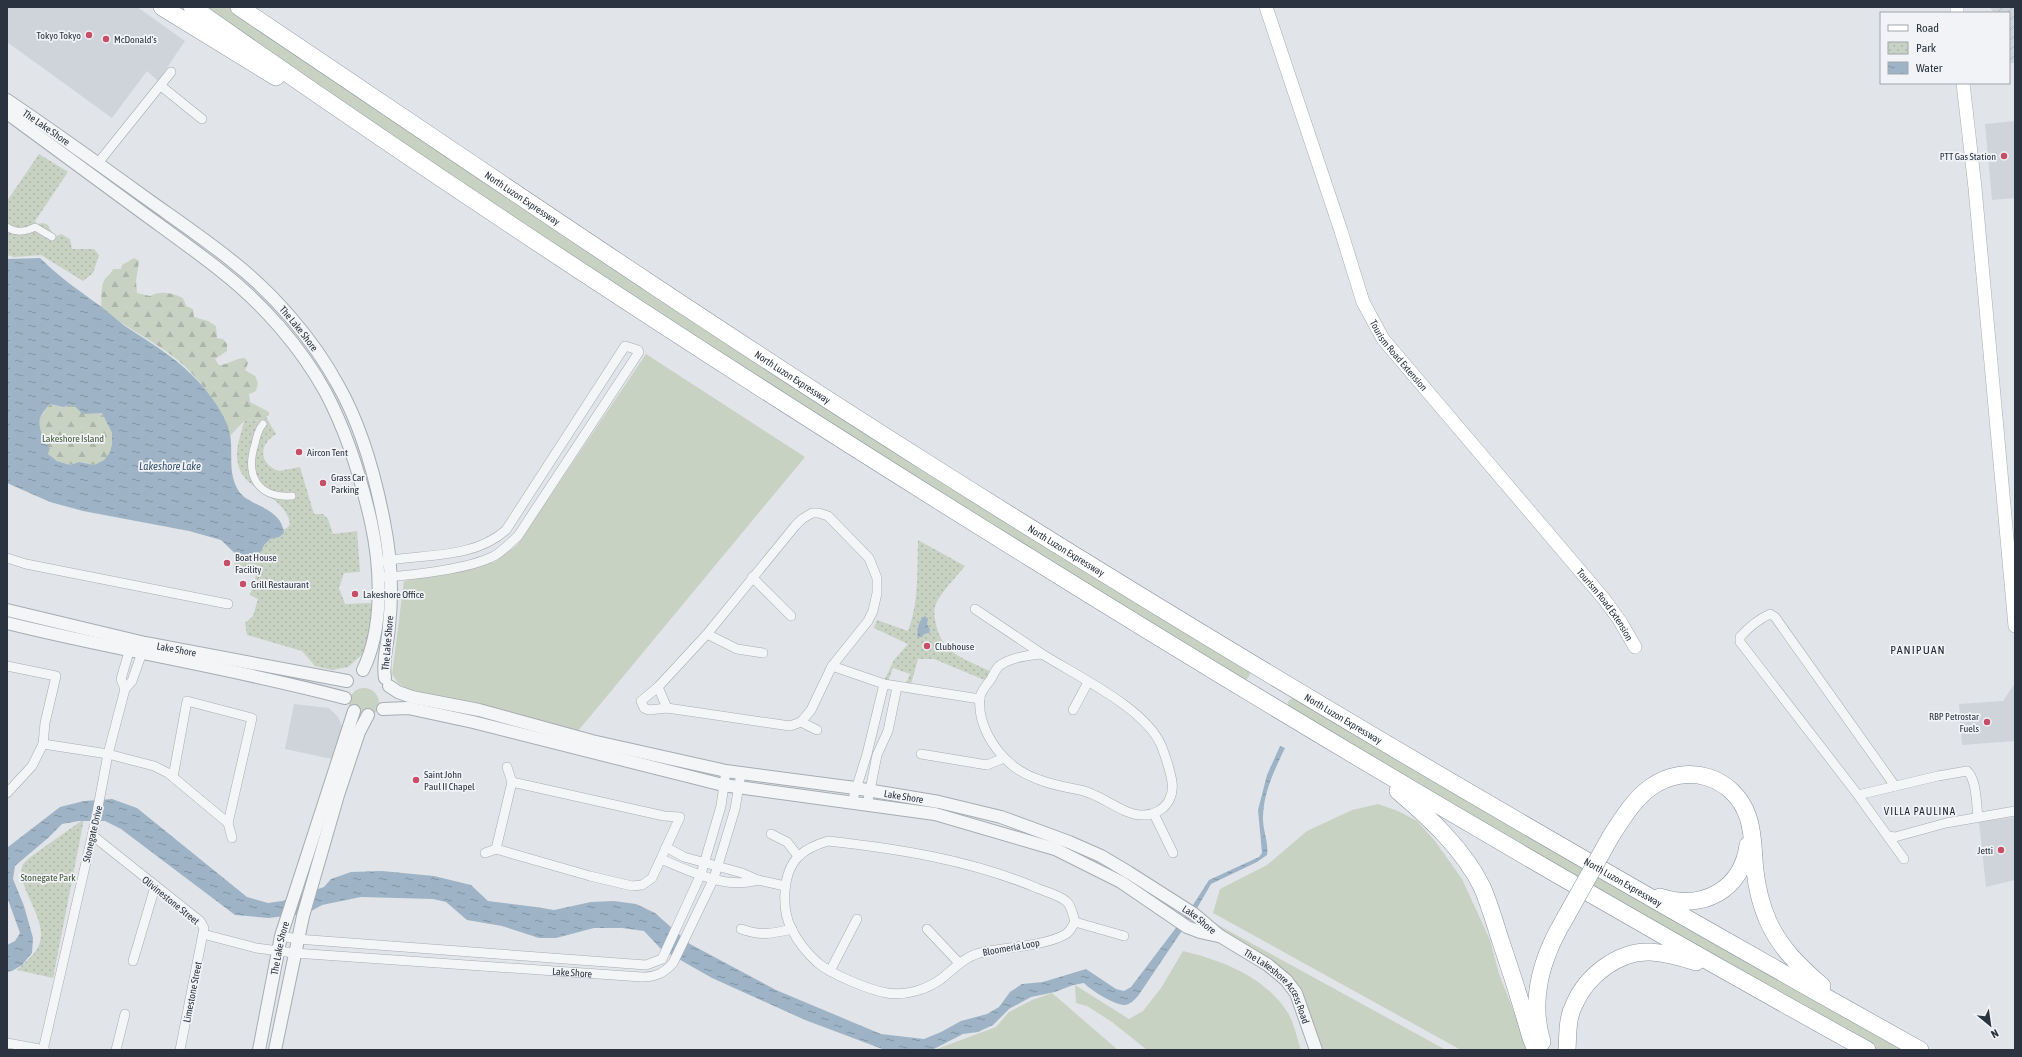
<svg xmlns="http://www.w3.org/2000/svg" width="2022" height="1057" viewBox="0 0 2022 1057" font-family="'Asap Condensed',sans-serif">
<style>
.built{fill:#cfd4db}
.industrial{fill:url(#industrial-furrows)}
.grass{fill:#c7d2c3}
.forest{fill:url(#forest-firs)}
.park{fill:url(#park-dots)}
.water{fill:url(#water-ripples);fill-rule:evenodd}
.lines{fill:none;stroke-linecap:round;stroke-linejoin:round}
.pedestrian-casing{stroke:#a6acb3;stroke-width:8}
.minor-casing{stroke:#a6acb3;stroke-width:10}
.tertiary-casing{stroke:#a6acb3;stroke-width:14}
.secondary-casing{stroke:#a6acb3;stroke-width:14}
.motorway-casing{stroke:#89939f;stroke-width:18}
.pedestrian{stroke:#f4f5f7;stroke-width:7}
.minor{stroke:#f4f5f7;stroke-width:9}
.tertiary{stroke:#f4f5f7;stroke-width:12}
.secondary{stroke:#fff;stroke-width:13}
.motorway{stroke:#fff;stroke-width:17}
.motorway-bridge-casing{stroke:#89939f;stroke-width:18;stroke-linecap:butt}
.motorway-bridge{stroke:#fff;stroke-width:17}
.poi-dot{fill:#c64e67;stroke:#f1f3f6;stroke-width:1.5}
.labels{text-anchor:middle;stroke-width:3.5;stroke-linejoin:round;paint-order:stroke}
.poi-label{font-size:10px;fill:#2a333f;stroke:#f1f3f6;text-anchor:start}
.street-label{font-size:10px;fill:#2a333f;stroke:#f1f3f6}
.park-label{font-size:10px;fill:#415a39;stroke:#f1f3f6}
.water-label{font-size:11px;font-style:italic;fill:#375471;stroke:#f1f3f6}
.neighbourhood-label{font-size:11px;letter-spacing:1px;fill:#1d2430;stroke:#f1f3f6}
.quarter-label{font-size:12px;letter-spacing:1px;fill:#1d2430;stroke:#f1f3f6}
</style>
<defs>
<pattern id="industrial-furrows" width="10" height="10" patternUnits="userSpaceOnUse"><rect width="10" height="10" fill="#cfd4db"/><path d="M-1 1l2-2M0 10L10 0M9 11l2-2" fill="none" stroke="#b2b6bd"/></pattern>
<pattern id="forest-firs" width="22" height="20" patternUnits="userSpaceOnUse"><rect width="22" height="20" fill="#c7d2c3"/><path d="M5 1l3.5 6h-7zM16 11l3.5 6h-7z" fill="#abb5a9"/></pattern>
<pattern id="park-dots" width="8" height="8" patternUnits="userSpaceOnUse"><rect width="8" height="8" fill="#c7d2c3"/><path d="M2 2h.1M6 6h.1" fill="none" stroke="#abb5a9" stroke-width="1.8" stroke-linecap="round"/></pattern>
<pattern id="water-ripples" width="26" height="14" patternUnits="userSpaceOnUse"><rect width="26" height="14" fill="#9eb4c6"/><path d="M2 4q2-2 4 0t4 0M15 11q2-2 4 0t4 0" fill="none" stroke="#8193a2"/></pattern>
</defs>
<rect width="100%" height="100%" fill="#e1e5e9"/>
<g class="built">
<path d="M7,7H137L185,41L158,81L147,71L112,118L7,42Z"/>
<path d="M2015,121V198L1992,200L1985,124Z"/>
<path d="M2015,683V741L1962,745L1959,704L2003,701Z"/>
<path d="M294,704L329,708L338,717L342,726L332,759L285,749Z"/>
<path d="M2015,817V880L1986,887L1979,822Z"/>
</g>
<path class="industrial" d="M1991,7H2015V63H2009V13H1993Z"/>
<g class="grass">
<path d="M202,7H233L1248,668L1250,673L1248,678L1243,681L1061,572L506,214Z"/>
<path d="M646,354L805,457L578,731L408,689L398,683L392,674L404,581L495,562L517,545Z"/>
<circle cx="364" cy="703" r="15"/>
<path d="M1293,698H1300L1911,1050H1874L1289,710L1288,701Z"/>
<path d="M1378,804L1398,811L1417,821L1435,841L1462,879L1490,940L1499,974L1529,1050H1461L1213,913L1220,889L1267,865L1307,831L1352,810Z"/>
<path d="M1209,920L1446,1050H1322L1308,1012L1296,990Z"/>
<path d="M1183,951C1221,960 1266,977 1288,1013C1294,1023 1297,1038 1301,1050H1147L1112,1022L1087,1006L1076,1003L1075,985L1129,1019L1143,1011L1161,988Z"/>
<path d="M1052,993L1118,1050H934L996,1027L1009,1012L1032,1000Z"/>
</g>
<g class="forest">
<path d="M134,258L139,261L136,281L137,293L150,296C161,290 173,293 183,298L186,306L193,309L194,317L208,321L216,326L217,338L223,339L227,344V351L215,359L219,365C228,365 235,358 245,358L248,363L245,370L255,376L258,383L256,391L249,394L250,402L269,412V415L262,420L244,421L230,436C219,404 200,378 174,357C151,339 123,327 101,307C102,299 100,286 105,279C108,275 111,274 113,269H121L122,265Z"/>
<path d="M50,404L63,407L73,405L93,413H102L112,433V444L110,452L104,460L94,465L79,462L70,465L57,461L48,454L39,427V419Z"/>
</g>
<g class="park">
<path d="M39,154L68,172L35,221L37,224L43,223L48,225L54,237L61,234L70,239L72,249H94L99,255L93,273L83,281L41,255L14,257L7,255V201Z"/>
<path d="M266,417L276,434C258,445 259,464 279,471L300,467L314,514H323L328,519L333,534L357,531L360,572L344,573L339,588L345,604L371,603V629L365,652L348,667L332,670L315,666L302,651L247,635L245,623L253,616L258,599L250,595L256,575L233,568L239,554L276,532L287,528L290,524C284,490 236,493 237,454C237,443 242,431 244,421L262,420Z"/>
<path d="M918,540L965,566C956,577 945,588 938,600C933,608 934,615 936,624C942,655 966,659 992,672L987,681L934,659H918L909,691L904,688L910,674L893,668L888,681L882,685L894,660L908,644L874,628L877,620L908,631C919,602 917,571 918,540Z"/>
<path d="M84,819L53,978L17,970C25,962 37,954 40,942C47,919 17,887 22,868C22,864 26,861 29,858Z"/>
</g>
<g class="water">
<path d="M40,258C58,276 78,290 99,305C108,312 116,319 125,326C160,349 192,367 216,404C223,414 231,430 231,443C232,460 229,474 238,490C248,507 281,506 284,533L279,537L270,539L264,545L259,555L245,563L221,540L189,531L83,511L50,502L7,483V259ZM50,404L63,407L73,405L83,414L102,413L112,433V444L110,452L104,460L94,465L79,462L70,465L57,461L48,454L50,448C45,444 44,441 42,435C37,419 39,417 50,404Z"/>
<path d="M925,616L928,619L927,624L930,630L929,633L924,634L922,637H918C916,631 919,619 925,616Z"/>
<path d="M1280,746L1285,748C1274,771 1263,793 1263,819C1263,831 1269,843 1267,855L1257,862L1211,884L1196,910L1138,996C1134,1000 1131,1004 1125,1005C1116,1006 1090,990 1084,983L1073,985L1055,992L1031,997L1009,1009L993,1025L978,1032L963,1034L932,1050H885L805,1020L712,978L661,949L644,931L622,928H594L556,938H539L502,926L467,920L446,902L433,899L361,897L322,905L308,913L269,918L235,915L121,829L105,821H79L62,824L48,838L15,866L13,879L24,906L33,938L32,953L22,965L12,971L7,972V945L15,941L20,933L7,897L8,847L60,807L84,801L112,799L137,808L247,897L268,903L282,901L324,887L331,879L351,872L382,871L434,876L471,885L488,901L536,907L554,910L591,902L614,901L636,904L655,913L690,944L776,990L881,1034L924,1039L941,1032L961,1021L987,1014L999,1007L1010,992L1022,984L1043,982L1086,969L1116,989L1124,991L1131,987L1191,908L1209,880L1259,857L1262,853L1258,810L1267,775Z"/>
</g>
<g class="lines">
<g class="pedestrian-casing">
<g id="pedestrian">
<path d="M7,227C15,233 26,232 35,227L52,237"/>
<path d="M263,424C257,431 257,436 255,444C245,475 257,498 292,496"/>
</g>
</g>
<g class="minor-casing">
<g id="minor">
<path d="M161,86L202,119"/>
<path d="M98,163L171,72"/>
<path d="M812,513H819L828,516L869,558L877,578V593L873,611L868,621L832,666L811,710L801,722L790,726L667,708L649,710L644,708L641,701L658,687L707,634L795,526L802,519Z"/>
<path d="M7,558L26,564L228,604"/>
<path d="M383,561C424,554 474,559 506,530L625,346L638,350L639,352L518,536C510,543 503,551 494,556C469,569 414,575 385,577"/>
<path d="M752,577L791,616"/>
<path d="M975,609L1042,654"/>
<path d="M707,634L737,649L763,653"/>
<path d="M1042,654C1077,676 1145,708 1161,745C1164,752 1166,759 1168,765C1171,776 1175,788 1170,798C1166,809 1153,816 1141,815C1121,814 1101,794 1080,790C1058,786 1030,780 1012,765C993,749 977,723 980,697C981,691 987,684 991,679C993,675 996,669 999,666C1011,657 1028,655 1042,654Z"/>
<path d="M7,666L56,676L45,723L43,744L32,766L7,793"/>
<path d="M832,666L884,684L980,699"/>
<path d="M658,687L667,708"/>
<path d="M125,689L121,679L131,645"/>
<path d="M1073,710L1088,682"/>
<path d="M801,722L817,730"/>
<path d="M43,744L108,754L154,766L168,773L228,823L232,838"/>
<path d="M921,754L987,765L1004,758"/>
<path d="M507,767L512,782"/>
<path d="M173,777L187,701L252,718L228,823"/>
<path d="M1895,786L1775,617L1770,614C1759,619 1748,628 1740,637V642L1858,795L1904,859"/>
<path d="M1858,795L1938,776L1967,771C1977,780 1976,804 1978,816"/>
<path d="M852,802L867,754L884,684"/>
<path d="M867,805L877,755L888,731L897,687"/>
<path d="M1154,814L1173,853"/>
<path d="M771,834L787,842L798,856"/>
<path d="M92,835L200,921L204,928L180,1050"/>
<path d="M1888,836L1895,837L1946,823L2015,811"/>
<path d="M828,841C900,849 970,860 1037,888C1046,892 1060,895 1067,902C1072,907 1073,916 1075,922C1072,926 1071,931 1066,934C1046,946 1007,947 984,952C966,955 955,968 941,979C926,990 905,996 887,993C869,990 831,974 818,963C808,954 798,942 792,930C781,910 782,872 799,856C807,848 818,844 828,841Z"/>
<path d="M666,847L684,857L742,873L758,880L785,886"/>
<path d="M485,853L496,849L590,876L632,886L642,885L652,878L680,817L664,816L512,782L496,849"/>
<path d="M661,859C689,871 727,890 758,880"/>
<path d="M1075,922L1124,936"/>
<path d="M741,929C761,936 771,934 792,929"/>
<path d="M927,929L959,963"/>
<path id="s1" d="M203,934L256,948L294,953L642,977C656,977 664,973 673,963L714,878L735,809L741,773"/>
<path d="M281,936L297,939L646,965L662,959L701,874L721,806L726,771"/>
<path d="M133,961L155,887"/>
<path d="M830,971L857,919"/>
<path d="M7,1043L45,1050"/>
<path d="M43,1050L95,823L108,754L125,689L132,681L144,647"/>
<path d="M116,1050L125,1014"/>
</g>
</g>
<g class="tertiary-casing">
<g id="tertiary">
<path id="s2" d="M7,100C56,133 103,167 150,201C178,221 206,240 232,261C273,293 313,339 338,385C362,427 375,475 384,522C391,557 393,591 389,626C388,644 382,660 385,678"/>
<path d="M7,113C52,146 98,180 143,213C169,232 196,251 221,271C262,303 301,347 326,393C347,433 361,478 371,522C381,567 384,627 363,670"/>
<path id="s3" d="M7,610L145,643L347,681"/>
<path d="M7,623C119,651 233,668 345,698"/>
<path id="s4" d="M389,686L398,692L412,697L479,710L592,741L726,771L855,788L939,802L1001,817L1069,842L1101,856L1128,872L1194,914L1220,936L1268,965L1286,980L1296,993L1316,1050"/>
<path d="M383,709L408,708L473,722L723,785L935,814L1055,849L1121,882L1187,927L1200,932L1218,936"/>
<path id="s5" d="M259,1050L281,936L354,711"/>
<path d="M275,1050L303,916L338,795L359,732L368,715"/>
</g>
</g>
<g class="secondary-casing">
<g id="secondary">
<path id="s6" d="M1266,7L1341,231L1363,302L1383,339L1604,599L1620,621L1635,647"/>
<path d="M1957,7V13"/>
<path d="M1963,83L1975,188L2015,626"/>
</g>
</g>
<g class="motorway-casing">
<g id="motorway">
<path d="M162,7L276,77"/>
<path d="M192,7C465,199 745,381 1029,557C1304,728 1583,893 1867,1050"/>
<path id="s7" d="M239,7C467,160 694,316 927,463C1252,669 1585,863 1920,1050"/>
<path d="M1398,791C1430,818 1464,850 1482,887C1490,905 1495,924 1501,942C1512,974 1522,1006 1531,1038L1536,1050"/>
<path d="M1611,836C1622,819 1634,799 1651,787C1687,762 1734,776 1748,817C1754,835 1753,853 1755,871C1757,888 1761,905 1768,921C1780,948 1800,967 1822,986"/>
<path d="M1660,897C1702,911 1742,890 1748,845"/>
<path d="M1542,1042C1529,999 1542,957 1564,920"/>
<path d="M1567,1050C1568,1035 1567,1018 1574,1005C1586,976 1619,950 1651,952C1666,953 1681,957 1696,962"/>
</g>
</g>
<use href="#pedestrian" class="pedestrian"/>
<use href="#minor" class="minor"/>
<use href="#tertiary" class="tertiary"/>
<use href="#secondary" class="secondary"/>
<use href="#motorway" class="motorway"/>
<g class="motorway-bridge-casing">
<path id="motorway-bridge" d="M1564,920L1611,836"/>
</g>
<use href="#motorway-bridge" class="motorway-bridge"/>
</g>
<g class="poi-dot">
<circle cx="89" cy="35" r="4"/>
<circle cx="106" cy="39" r="4"/>
<circle cx="2004" cy="156" r="4"/>
<circle cx="299" cy="452" r="4"/>
<circle cx="323" cy="483" r="4"/>
<circle cx="227" cy="563" r="4"/>
<circle cx="243" cy="584" r="4"/>
<circle cx="355" cy="594" r="4"/>
<circle cx="927" cy="646" r="4"/>
<circle cx="1987" cy="722" r="4"/>
<circle cx="416" cy="780" r="4"/>
<circle cx="2001" cy="850" r="4"/>
</g>
<g class="labels">
<g class="poi-label">
<text x="81" y="39" text-anchor="end">Tokyo Tokyo</text>
<text x="114" y="43">McDonald's</text>
<text x="1996" y="160" text-anchor="end">PTT Gas Station</text>
<text x="307" y="456">Aircon Tent</text>
<text x="331" y="481">Grass Car<tspan x="331" dy="12">Parking</tspan></text>
<text x="235" y="561">Boat House<tspan x="235" dy="12">Facility</tspan></text>
<text x="251" y="588">Grill Restaurant</text>
<text x="363" y="598">Lakeshore Office</text>
<text x="935" y="650">Clubhouse</text>
<text x="1979" y="720" text-anchor="end">RBP Petrostar<tspan x="1979" dy="12">Fuels</tspan></text>
<text x="424" y="778">Saint John<tspan x="424" dy="12">Paul II Chapel</tspan></text>
<text x="1993" y="854" text-anchor="end">Jetti</text>
</g>
<g class="street-label">
<text dy="4" stroke="none"><textPath href="#s2" startOffset="48">The Lake Shore</textPath></text>
<text dy="4" stroke="none"><textPath href="#s7" startOffset="342">North Luzon Expressway</textPath></text>
<text dy="4" stroke="none"><textPath href="#s2" startOffset="372">The Lake Shore</textPath></text>
<text dy="4" stroke="none"><textPath href="#s6" startOffset="375">Tourism Road Extension</textPath></text>
<text dy="4" stroke="none"><textPath href="#s7" startOffset="666">North Luzon Expressway</textPath></text>
<text dy="4" stroke="none"><textPath href="#s7" startOffset="990">North Luzon Expressway</textPath></text>
<text dy="4" stroke="none"><textPath href="#s6" startOffset="699">Tourism Road Extension</textPath></text>
<text transform="translate(387 643) rotate(-85)" y="4">The Lake Shore</text>
<text dy="4" stroke="none"><textPath href="#s3" startOffset="174">Lake Shore</textPath></text>
<text dy="4" stroke="none"><textPath href="#s7" startOffset="1314">North Luzon Expressway</textPath></text>
<text dy="4" stroke="none"><textPath href="#s4" startOffset="528">Lake Shore</textPath></text>
<text transform="translate(92 834) rotate(-77)" y="4">Stonegate Drive</text>
<text dy="4" stroke="none"><textPath href="#s7" startOffset="1638">North Luzon Expressway</textPath></text>
<text transform="translate(171 900) rotate(39)" y="4">Olivinestone Street</text>
<text dy="4" stroke="none"><textPath href="#s4" startOffset="852">Lake Shore</textPath></text>
<text transform="translate(1011 947) rotate(-10)" y="4">Bloomeria Loop</text>
<text dy="4" stroke="none"><textPath href="#s5" startOffset="104">The Lake Shore</textPath></text>
<text dy="4" stroke="none"><textPath href="#s1" startOffset="372">Lake Shore</textPath></text>
<text dy="4" stroke="none"><textPath href="#s4" startOffset="957">The Lakeshore Access Road</textPath></text>
<text transform="translate(192 992) rotate(-79)" y="4">Limestone Street</text>
</g>
<g class="park-label">
<text x="73" y="442">Lakeshore Island</text>
<text x="48" y="881">Stonegate Park</text>
</g>
<g class="water-label">
<text x="170" y="470">Lakeshore Lake</text>
</g>
<g class="neighbourhood-label">
<text x="1920" y="815">VILLA PAULINA</text>
</g>
<g class="quarter-label">
<text x="1918" y="654">PANIPUAN</text>
</g>
</g>
<rect width="2022" height="1057" fill="none" stroke="#2a333f" stroke-width="16"/>
<rect x="1880" y="12" width="130" height="72" fill="#f1f3f6" stroke="#a1a6ad"/>
<rect x="1888" y="25" width="20" height="6" fill="#ffffff" stroke="#a1a6ad"/>
<text x="1916" y="32" font-size="12" fill="#2a333f">Road</text>
<rect x="1888" y="42" width="20" height="12" fill="url(#park-dots)" stroke="#a1a6ad"/>
<text x="1916" y="52" font-size="12" fill="#2a333f">Park</text>
<rect x="1888" y="62" width="20" height="12" fill="url(#water-ripples)" stroke="#a1a6ad"/>
<text x="1916" y="72" font-size="12" fill="#2a333f">Water</text>
<g transform="translate(1990 1025) rotate(151)" stroke="#f1f3f6" stroke-width="3" paint-order="stroke">
<path d="M0-3L7 15L0 10L-7 15Z" fill="#2a333f"/>
<text y="-6" font-size="11" font-weight="bold" text-anchor="middle" fill="#2a333f">N</text>
</g>
</svg>
